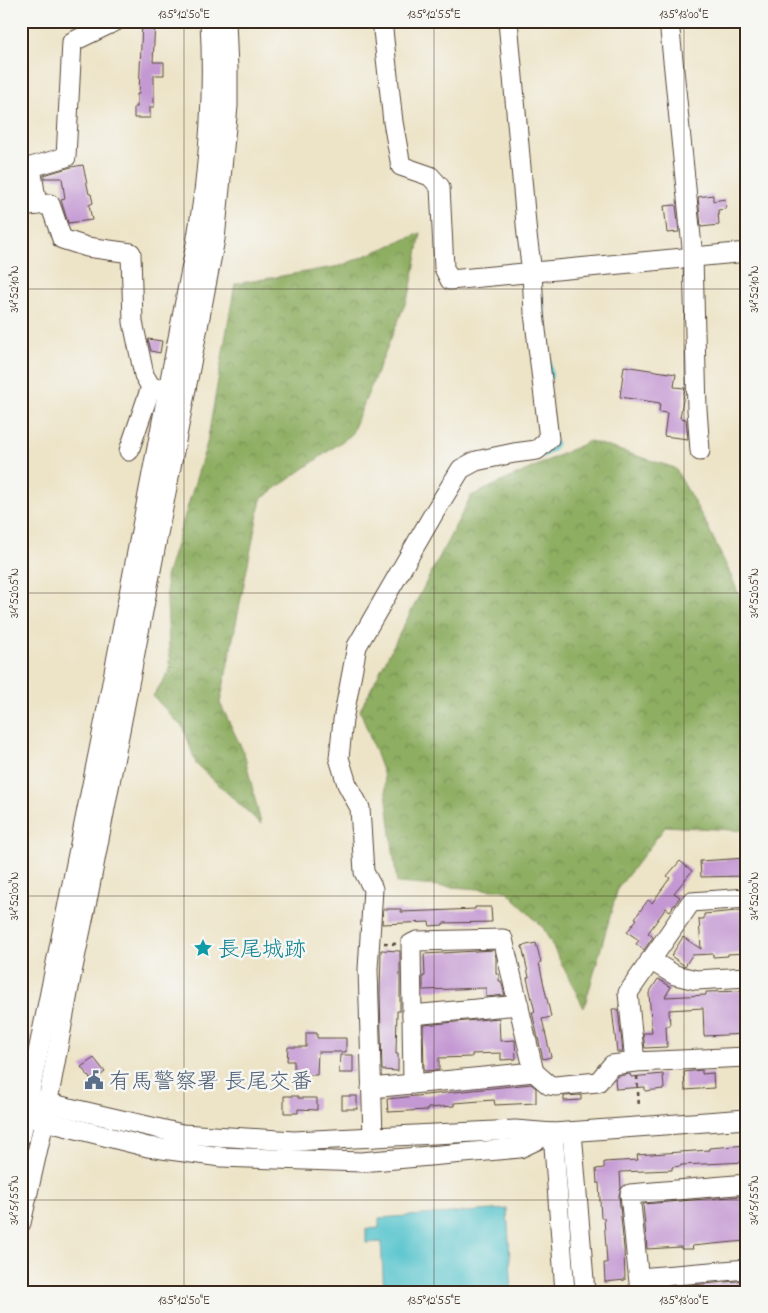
<svg xmlns="http://www.w3.org/2000/svg" width="768" height="1313" viewBox="0 0 768 1313" font-family="'Indie Flower','Klee One',sans-serif">
<style>
.forest{fill:url(#forest-crowns);stroke:#646c40}
.water{fill:#56c4cd;stroke:#487776}
.lines{fill:none;stroke-linecap:round;stroke-linejoin:round}
.stream{stroke:#56c4cd;stroke-width:4}
.building{fill:#c499d3}
.minor-casing{stroke:#564638;stroke-width:21}
.path{stroke:#564638;stroke-width:2.5;stroke-dasharray:4 4;stroke-linecap:butt}
.minor{stroke:#fff;stroke-width:19}
.ticks{fill:none;stroke:#3b2a1e;stroke-width:1;stroke-opacity:0.45}
.labels{text-anchor:middle;stroke-width:5;stroke-linejoin:round;paint-order:stroke}
.culture-label{font-size:22px;fill:#0d838f;stroke:#f6f6f2;text-anchor:start}
.service-label{font-size:22px;fill:#4e5e75;stroke:#f6f6f2;text-anchor:start}
.neatline{fill:none;stroke:#3b2a1e;stroke-width:2}
.ticks-label{font-size:12px;text-anchor:middle;fill:#3b2a1e}
</style>
<defs>
<pattern id="forest-crowns" width="20" height="18" patternUnits="userSpaceOnUse" patternTransform="scale(1.25)"><rect width="20" height="18" fill="#8eae62"/><path d="M2 6a3 3 0 1 1 6 0M12 15a3 3 0 1 1 6 0" fill="none" stroke="#758e50"/></pattern>
</defs>
<rect width="100%" height="100%" fill="#f6f6f2"/>
<filter id="ink" filterUnits="userSpaceOnUse"><feTurbulence type="fractalNoise" baseFrequency=".02" numOctaves="2"/><feDisplacementMap in="SourceGraphic" scale="10" xChannelSelector="R" yChannelSelector="G"/><feConvolveMatrix kernelMatrix="1 2 1 2 8 2 1 2 1" color-interpolation-filters="sRGB"/></filter>
<filter id="wash" filterUnits="userSpaceOnUse"><feTurbulence type="fractalNoise" baseFrequency=".0096" numOctaves="4" result="noise"/><feDisplacementMap in="SourceGraphic" scale="20" xChannelSelector="R" yChannelSelector="G"/><feGaussianBlur stdDeviation="1.12" result="paint"/><feColorMatrix in="noise" values="0 0 0 0 0 0 0 0 0 0 0 0 0 0 0 0 0 1.4 0 .05"/><feComposite in="paint" operator="in"/></filter>
<g filter="url(#wash)">
<rect width="100%" height="100%" fill="#ede4c8"/>
<g class="forest">
<path d="M421,233L410,292L351,435L261,499L220,703L244,753L261,824L196,764L184,729L153,696L170,670L166,577L207,443L235,284L340,266Z"/>
<path d="M590,441L675,468L707,525L728,569L747,613V831L666,826L618,888L584,1008L544,929L507,891L397,883L384,776L360,710L471,496Z"/>
</g>
<path class="water" d="M507,1209L512,1292H384L381,1242L366,1243V1229L379,1228V1218Z"/>
<g class="lines">
<g class="stream">
<path d="M542,297L551,377"/>
<path d="M544,455L553,449L556,443"/>
</g>
</g>
<g id="blocks">
<g class="building">
<path d="M142,21H155L153,62H164V75H154V107H150V118H134V107H137V94H139Z"/>
<path d="M83,165L89,194H91L93,203L89,205L92,220L68,223L61,200L65,199L62,178H44V175L71,167Z"/>
<path d="M713,195V201L725,199L726,209L718,210L719,225L701,227L698,197Z"/>
<path d="M676,205L679,232L667,233L664,206Z"/>
<path d="M148,339L162,341L160,353L151,351Z"/>
<path d="M624,366L676,374L674,387L685,388L680,418L686,419L688,439L664,436L667,413L659,412L660,403L620,397Z"/>
<path d="M746,858L747,876L701,877L700,861Z"/>
<path d="M680,861L692,871L674,893L680,897L670,911L666,908L648,933L653,937L644,950L636,944L639,940L627,932L637,919L635,918L648,900L652,903L670,878L667,876Z"/>
<path d="M475,907H491L492,922L443,923V925L430,926L429,922L382,924L383,909H401V912L429,911L475,909Z"/>
<path d="M747,910V953L728,954V956L713,957V954L692,955L685,966L671,956L683,937L701,949L699,919H704V914Z"/>
<path d="M536,943L541,962L539,963L551,1017L542,1019L551,1057L543,1059L532,1012H535L527,978L529,977L522,946Z"/>
<path d="M381,950L400,951V1011H397L396,1054H398V1071L382,1070L380,995Z"/>
<path d="M494,950L496,957V974H499V981H501L505,995L486,997V988L423,990V976H425L424,954Z"/>
<path d="M658,979L671,987L665,997L706,995V992L747,991V1034L704,1036L703,1008L669,1010L670,1026H666L667,1047L645,1048L643,1033H652L649,993Z"/>
<path d="M612,1009H618L623,1052H617Z"/>
<path d="M499,1018L500,1041L515,1040L516,1059L501,1060V1053L472,1054V1057L439,1058V1070L424,1071L423,1025Z"/>
<path d="M306,1033H317V1038H346V1052H318L317,1075H294V1061H287L288,1047H306Z"/>
<path d="M340,1055H353V1073H339Z"/>
<path d="M94,1058L105,1072L93,1082L81,1067Z"/>
<path d="M702,1070V1074L713,1073L714,1088L685,1090L684,1072Z"/>
<path d="M630,1074L631,1077L663,1074L664,1089L645,1091V1087L616,1089L615,1079L618,1076Z"/>
<path d="M531,1084L536,1088V1103L495,1105L494,1100L454,1103V1106L428,1108V1110L388,1112L387,1099Z"/>
<path d="M581,1095V1100L564,1101V1096Z"/>
<path d="M284,1096H298V1098H317V1110L298,1109V1113H284Z"/>
<rect x="342" y="1096" width="15" height="13"/>
<path d="M747,1145V1162L681,1165V1166L672,1167V1170L620,1172L621,1188L619,1195L624,1249L625,1280L605,1282L604,1263H607L604,1218H601L599,1183H597L596,1169L604,1168V1162L638,1160L637,1155L709,1150V1148Z"/>
<path d="M743,1196L745,1241L692,1246L693,1249H681V1247L647,1249L643,1204Z"/>
<path d="M747,1280V1292H693V1285Z"/>
</g>
</g>
</g>
<g filter="url(#ink)">
<use href="#blocks" fill-opacity="0" stroke="#564638" stroke-width="1"/>
<g class="lines">
<g class="minor-casing">
<g id="minor">
<path d="M382,21L393,122L401,166L430,176L440,187L444,268L450,280L747,252"/>
<path d="M669,21L693,257L697,409L700,451"/>
<path d="M37,205L31,167L66,157L72,42L116,21"/>
<path d="M21,207L37,205L50,204L62,239L87,247L131,253L133,322L144,375L151,387L181,394"/>
<path d="M129,451L151,387"/>
<path d="M747,898L691,902L628,993L635,1062L747,1057"/>
<path d="M650,960L675,975L696,980L747,977"/>
<path d="M412,1015L519,1005"/>
<path d="M413,1084L411,944L417,941L503,939L534,1072"/>
<path d="M371,1088L534,1072L549,1085L555,1086L598,1082L612,1065L635,1062"/>
<path d="M35,1100L182,1134L294,1141L515,1130L553,1133L747,1119"/>
<path d="M33,1118L148,1147L221,1157L361,1162L520,1148L552,1133"/>
<path d="M572,1132L585,1292"/>
<path d="M553,1133L565,1292"/>
<path d="M21,1136L101,740L196,244C199,223 203,203 205,183C211,129 213,75 210,21"/>
<path d="M373,1137L368,969L373,889L364,872L360,808L347,784L339,758L343,720L357,646L434,513L461,469L476,461L490,458L514,453L537,450L549,439L534,313L532,272L527,235L508,21"/>
<path d="M21,1223L44,1122L71,977L88,896L215,239L228,106V69L226,21"/>
<path d="M639,1278L747,1269"/>
<path d="M640,1292L630,1194L747,1184"/>
</g>
</g>
<g class="path">
<path d="M384,943L396,944"/>
<path d="M637,1076L639,1107"/>
</g>
<use href="#minor" class="minor"/>
</g>
</g>
<path class="ticks" d="M184,21V1292M434,21V1292M684,21V1292M21,289H747M21,593H747M21,896H747M21,1200H747"/>
<defs>
<g id="sight-bare" transform="scale(1.5)"><path d="M0-6L1.8-2.2L6-1.7L2.9 1.2L3.7 5.4L0 3.3L-3.7 5.4L-2.9 1.2L-6-1.7L-1.8-2.2Z" fill="#0f9aa8" stroke="#f6f6f2" stroke-width="2.5" paint-order="stroke"/></g>
<g id="civic-bare" transform="scale(1.5)"><path d="M-.6-6.5H3V-4.5H.6V-3L4-1V1h2V6H-6V1h2V-1L-.6-3ZM-1.2 2.5V6h2.4V2.5Z" fill="#5c6f8a" stroke="#f6f6f2" stroke-width="2.5" paint-order="stroke"/></g>
</defs>
<g fill-rule="evenodd">
<use href="#sight-bare" x="203" y="948"/>
<use href="#civic-bare" x="94" y="1080"/>
</g>
<g class="labels">
<g class="culture-label">
<text x="218" y="956">長尾城跡</text>
</g>
<g class="service-label">
<text x="109" y="1088">有馬警察署 長尾交番</text>
</g>
</g>
<rect width="768" height="1313" fill="none" stroke="#f6f6f2" stroke-width="55"/>
<rect x="28" y="28" width="712" height="1258" class="neatline"/>
<g class="ticks-label">
<text x="184" y="18">135°12'50"E</text>
<text x="434" y="18">135°12'55"E</text>
<text x="684" y="18">135°13'00"E</text>
<text transform="translate(14 289) rotate(-90)" y="4">34°52'10"N</text>
<text transform="translate(754 289) rotate(-90)" y="4">34°52'10"N</text>
<text transform="translate(14 593) rotate(-90)" y="4">34°52'05"N</text>
<text transform="translate(754 593) rotate(-90)" y="4">34°52'05"N</text>
<text transform="translate(14 896) rotate(-90)" y="4">34°52'00"N</text>
<text transform="translate(754 896) rotate(-90)" y="4">34°52'00"N</text>
<text transform="translate(14 1200) rotate(-90)" y="4">34°51'55"N</text>
<text transform="translate(754 1200) rotate(-90)" y="4">34°51'55"N</text>
<text x="184" y="1304">135°12'50"E</text>
<text x="434" y="1304">135°12'55"E</text>
<text x="684" y="1304">135°13'00"E</text>
</g>
</svg>
